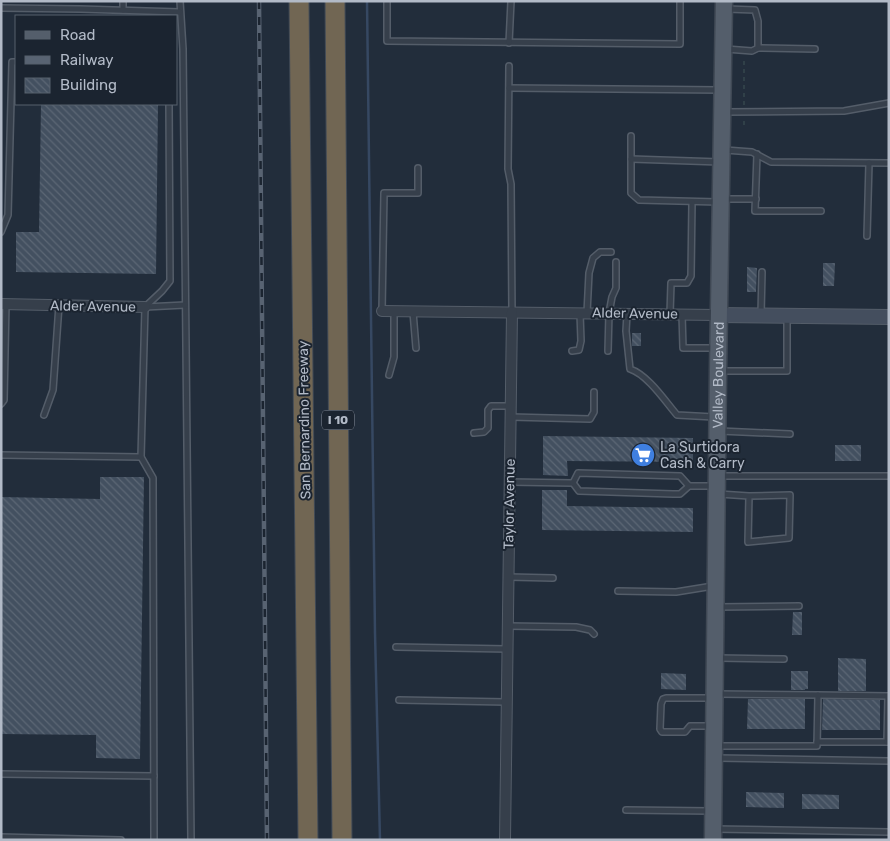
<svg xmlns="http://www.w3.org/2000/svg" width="890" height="841" viewBox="0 0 890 841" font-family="Rubik,sans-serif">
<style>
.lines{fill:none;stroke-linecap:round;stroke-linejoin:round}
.stream{stroke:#364862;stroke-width:2.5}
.building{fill:url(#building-back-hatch)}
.service-casing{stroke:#545d69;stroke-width:8}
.minor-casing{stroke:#545d69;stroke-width:12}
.secondary-casing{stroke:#545d69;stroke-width:16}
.primary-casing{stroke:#3f4854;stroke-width:19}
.motorway-casing{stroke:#414a56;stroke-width:21}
.path{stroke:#3f5556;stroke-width:1;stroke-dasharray:4 4;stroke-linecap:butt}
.service{stroke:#363f4b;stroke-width:5}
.minor{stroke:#363f4b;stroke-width:10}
.secondary{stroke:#444e5e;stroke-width:14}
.primary{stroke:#545e6b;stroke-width:16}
.motorway{stroke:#716653;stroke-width:19}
.rail-casing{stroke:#586372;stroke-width:4.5}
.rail{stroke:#1b2430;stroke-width:2.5;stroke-dasharray:8;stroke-linecap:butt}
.labels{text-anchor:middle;stroke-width:4;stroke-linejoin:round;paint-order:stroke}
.shield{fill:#1b2430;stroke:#858d9a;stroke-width:1}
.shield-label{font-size:12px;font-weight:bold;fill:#b2bac7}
.street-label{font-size:14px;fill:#b2bac7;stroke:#1b2430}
.poi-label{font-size:14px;fill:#b2bac7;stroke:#1b2430;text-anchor:start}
</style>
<defs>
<pattern id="building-back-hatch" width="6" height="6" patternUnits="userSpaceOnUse" patternTransform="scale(1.25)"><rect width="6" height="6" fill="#435060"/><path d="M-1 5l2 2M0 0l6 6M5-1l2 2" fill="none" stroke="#5c6775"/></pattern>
</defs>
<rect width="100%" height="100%" fill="#222d3b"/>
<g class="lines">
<path class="stream" d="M367,1L375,633L380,840"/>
</g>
<g class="building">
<path d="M41,104H158L156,274L16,272V232H39Z"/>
<path d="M823,263H835L834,286H823Z"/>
<path d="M747,267L757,268L756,292H747Z"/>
<rect x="632" y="333" width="9" height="13"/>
<path d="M543,436L693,438V462L567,461L568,476L543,475Z"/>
<rect x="835" y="445" width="26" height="16"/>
<path d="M100,477H144L140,759L96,758V735L1,734V497L100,499Z"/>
<path d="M542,490H567V506L693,508V532L542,530Z"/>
<path d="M793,612H802V635H792Z"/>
<path d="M838,658L866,659V691H838Z"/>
<path d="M791,671H808V689H805V690H791Z"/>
<path d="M661,673L686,674V690L661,689Z"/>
<path d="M748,699H805V729H747Z"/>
<path d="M823,699L880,700V730H822Z"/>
<path d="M746,792L784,793V808L746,807Z"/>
<path d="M802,794L839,795V809H802Z"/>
</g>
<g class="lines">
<g class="service-casing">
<g id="service">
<path d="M123,1V10"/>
<path d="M180,1L183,49L191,840"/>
<path d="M387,1V41L680,44V1"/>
<path d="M1,8L80,9L180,12"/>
<path d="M509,43L511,1"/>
<path d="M758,48L815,49"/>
<path d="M726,49L752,51L758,48V21L755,10L727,9"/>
<path d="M509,66L508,169L511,184L512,312"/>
<path d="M509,88L720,90"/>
<path d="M725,112L844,111L889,103"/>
<path d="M631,136V193L639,200L718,202"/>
<path d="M725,150L752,152L771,162L889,163"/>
<path d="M757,154L755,211H821"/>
<path d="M631,159L720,162"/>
<path d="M724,199H756"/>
<path d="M1,232L8,215L12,62H16"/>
<path d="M867,236L869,163"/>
<path d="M145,307L185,305"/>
<path d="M382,311L384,193H418V168"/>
<path d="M413,312L416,348"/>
<path d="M587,313L589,273L593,258L600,252H611"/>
<path d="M627,314L626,331L630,369C648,375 665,401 677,415L714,417"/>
<path d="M670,314L671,283H687L691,276L692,202"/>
<path d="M682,314L683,348H715"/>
<path d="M761,314L762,272"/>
<path d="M572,351L579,350L581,341L580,313"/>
<path d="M608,351L609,313L612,297L616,288V262"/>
<path d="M720,371H787V318"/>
<path d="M389,375L394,357V312"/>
<path d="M1,404L4,400L6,304"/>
<path d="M44,415L53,390L59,305"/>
<path d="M511,417L590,419L594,412V392"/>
<path d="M720,431L790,434"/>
<path d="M474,433L484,432L488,428V410L491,406H510"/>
<path d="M1,455L141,457"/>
<path d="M720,476H889"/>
<path d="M510,482L573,483L579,491L673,494H680L689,486H714"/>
<path d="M573,483L578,473L680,476L689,486"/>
<path d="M719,494L749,496L790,495L789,538L748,542L749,496"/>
<path d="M509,577L553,578"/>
<path d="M618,591L676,592L713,586"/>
<path d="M718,607L799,606"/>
<path d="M508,626L576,627L590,630L594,634"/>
<path d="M396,647L507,649"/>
<path d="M718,658L784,659"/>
<path d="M818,695L889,696"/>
<path d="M711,698H666L663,699L661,704L660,729L662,732H685L690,726H713"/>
<path d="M399,700L506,702"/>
<path d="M817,742H889"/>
<path d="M887,742L888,696"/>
<path d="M717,746H817L818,695L717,694"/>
<path d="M717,758L889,761"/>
<path d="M1,774L154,776"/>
<path d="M626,810L710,811"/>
<path d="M714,829L889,832"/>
<path d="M1,837L121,840"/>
<path d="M154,840L153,478L141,457L145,307L162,291L170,281L169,104"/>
</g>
</g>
<g class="minor-casing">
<g id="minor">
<path d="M1,304L145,307"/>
<path d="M382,311L718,315"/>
<path d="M505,840L512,312"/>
</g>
</g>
<g class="secondary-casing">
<path id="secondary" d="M718,315L889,317"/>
</g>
<g class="primary-casing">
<g id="primary">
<path id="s1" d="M713,840L718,371L724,1"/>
</g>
</g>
<g class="motorway-casing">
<g id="motorway">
<path d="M299,1L308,840"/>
<path d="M335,1L342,840"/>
</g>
</g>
<g class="path">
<path d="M744,105V61"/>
<path d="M744,125V119"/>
</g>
<use href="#service" class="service"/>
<use href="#minor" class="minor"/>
<use href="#secondary" class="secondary"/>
<use href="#primary" class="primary"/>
<use href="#motorway" class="motorway"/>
<g class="rail-casing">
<path id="rail" d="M259,1L267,840"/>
</g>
<use href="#rail" class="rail"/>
</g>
<defs>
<g id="supermarket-disc" transform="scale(1.25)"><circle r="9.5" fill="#3f7fe0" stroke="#1b2430"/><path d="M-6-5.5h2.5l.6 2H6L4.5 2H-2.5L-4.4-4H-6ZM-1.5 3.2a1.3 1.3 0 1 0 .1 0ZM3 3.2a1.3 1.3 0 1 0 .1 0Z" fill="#fff"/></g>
</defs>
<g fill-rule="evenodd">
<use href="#supermarket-disc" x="643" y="455"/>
</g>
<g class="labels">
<rect class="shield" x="322" y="410.5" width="32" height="19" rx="4"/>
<g class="shield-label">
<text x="338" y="424">I 10</text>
</g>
<g class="street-label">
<text transform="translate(93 306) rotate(1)" y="5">Alder Avenue</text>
<text transform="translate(635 313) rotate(1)" y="5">Alder Avenue</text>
<text dy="5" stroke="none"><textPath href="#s1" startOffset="465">Valley Boulevard</textPath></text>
<text transform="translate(304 420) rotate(-91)" y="5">San Bernardino Freeway</text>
<text transform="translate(509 504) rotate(-89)" y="5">Taylor Avenue</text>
</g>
<g class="poi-label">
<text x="660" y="452">La Surtidora<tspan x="660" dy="16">Cash &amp; Carry</tspan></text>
</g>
</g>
<rect width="890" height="841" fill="none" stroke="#b2bac7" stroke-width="5"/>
<rect x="15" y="15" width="162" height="90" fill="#1b2430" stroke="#57606c"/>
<rect x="25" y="31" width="25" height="8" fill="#545e6b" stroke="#57606c"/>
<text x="60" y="40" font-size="15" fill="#b2bac7">Road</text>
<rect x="25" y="56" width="25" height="8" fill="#586372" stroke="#57606c"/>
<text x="60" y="65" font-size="15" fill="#b2bac7">Railway</text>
<rect x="25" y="78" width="25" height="15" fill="url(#building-back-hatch)" stroke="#57606c"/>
<text x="60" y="90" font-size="15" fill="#b2bac7">Building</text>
</svg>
